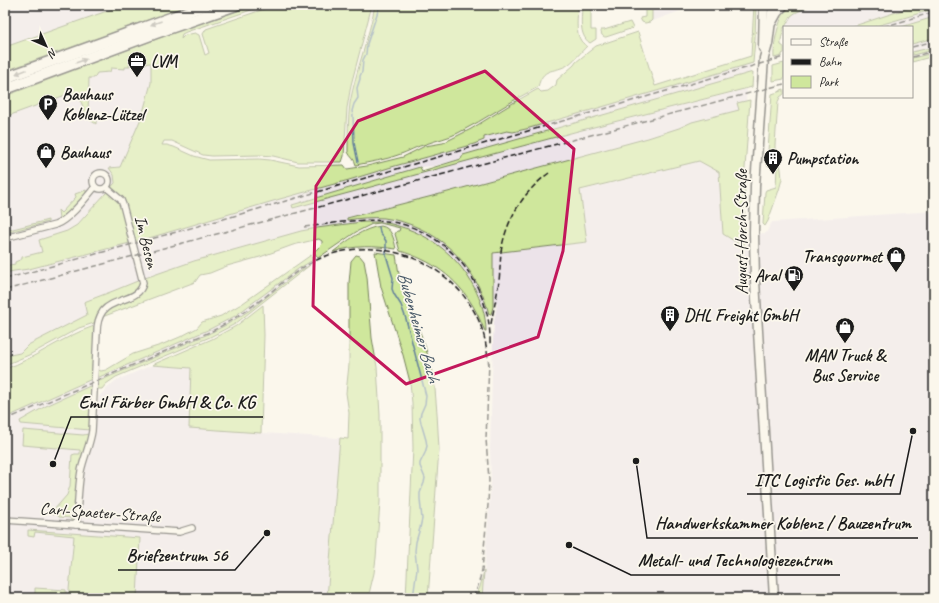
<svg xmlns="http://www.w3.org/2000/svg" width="939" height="603" viewBox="0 0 939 603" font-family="Caveat,sans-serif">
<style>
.built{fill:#ece3e9}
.green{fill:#cfe79c;stroke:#76825c}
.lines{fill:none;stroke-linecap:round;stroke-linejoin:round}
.stream{stroke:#64819b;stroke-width:1.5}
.street-casing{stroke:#1c1c1c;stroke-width:8}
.secondary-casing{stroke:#1c1c1c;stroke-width:11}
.highway-casing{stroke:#1c1c1c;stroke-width:13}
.street{stroke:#fbf7ec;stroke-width:5.5}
.secondary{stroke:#fbf7ec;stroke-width:8}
.highway{stroke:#fbf7ec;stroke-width:10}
.rail{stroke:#1c1c1c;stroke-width:1.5;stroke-dasharray:6 3;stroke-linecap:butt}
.oneway{fill:#97948e}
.marked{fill:none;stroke:#c2185b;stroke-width:3;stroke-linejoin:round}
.labels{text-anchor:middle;stroke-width:3.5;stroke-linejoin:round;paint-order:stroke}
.poi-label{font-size:17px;font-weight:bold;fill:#1c1c1c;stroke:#fbf7ec;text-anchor:start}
.street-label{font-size:17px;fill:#1c1c1c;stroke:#fbf7ec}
.water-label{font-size:18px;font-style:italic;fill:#465766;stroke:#fbf7ec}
.leader{fill:none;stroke:#1c1c1c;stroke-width:1.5}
.callout-dot{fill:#1c1c1c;stroke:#fbf7ec;stroke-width:1.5}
.callout-label{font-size:18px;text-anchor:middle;font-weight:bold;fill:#1c1c1c;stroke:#fbf7ec;stroke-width:3.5;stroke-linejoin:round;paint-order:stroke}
</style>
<rect width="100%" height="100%" fill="#fbf7ec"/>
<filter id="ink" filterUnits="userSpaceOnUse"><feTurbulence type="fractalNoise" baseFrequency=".025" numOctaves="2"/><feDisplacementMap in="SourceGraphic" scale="8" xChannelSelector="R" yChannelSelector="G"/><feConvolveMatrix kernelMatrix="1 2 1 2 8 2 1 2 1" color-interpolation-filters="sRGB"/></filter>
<g filter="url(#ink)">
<g class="built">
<path d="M5,5H124L5,47Z"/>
<path d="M652,5H697L650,22L652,20Z"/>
<path d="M812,5H918L851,27H785L791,16L795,13Z"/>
<path d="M934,9V17L901,27H873Z"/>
<path d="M934,38V47L912,52V44Z"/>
<path d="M934,50V53L912,58V55Z"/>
<path d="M151,63V83L142,116L120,167L114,175L115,183L77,225L67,231L39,240L42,252L22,257V259L15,262V263L5,270V100L97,73L110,72L111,68L125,69V67L129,65Z"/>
<path d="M750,64V73L463,155L461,159L434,166L420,167L292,205L293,207L578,131L747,89L746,101L738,103L739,110L692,122L679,128L648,138L444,193L347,218V220L370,217L383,218L395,220L412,225L425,231L439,239L451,249L461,259L475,277L482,292L489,314L485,316L479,296L469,279L420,234L398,226L387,223L382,222H362L317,228L301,231L194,261L140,280L113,291L85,301L87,315L28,345L20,353L5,356V272L6,273L14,271L29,269L149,238L280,199L349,180L395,166L474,144L483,137L488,136L507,131L513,132L526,129Z"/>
<path d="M699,161L719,172L723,234L747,249L748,234L766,233L772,222L934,211V598H482L491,483L490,449L493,341L494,322L497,304L493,303V253L587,242L579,191Z"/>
<path d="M321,257L310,265L297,273L250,310L226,325L206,335L97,382V378L210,329L235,316L298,269L313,260Z"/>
<path d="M152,365L191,368L189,428L340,438L327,598H5V418L92,379V385L46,406L20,421L21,424L94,430L99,397L101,394L115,381Z"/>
</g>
<g class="green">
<path d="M124,5H193L133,25L5,71V47Z"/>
<path d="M255,5H266L186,32L182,34L181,39L185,35L195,33L199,35L205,55L209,53L203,34L206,29L276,5H372L351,85L347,108L344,156L342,162H298L273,156L260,155L212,156L203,155L172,141H164L162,145H167L174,147L194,156L209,160L259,159L270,160L299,166L344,165L347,169L367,166L403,157L425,146L443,143L471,129L513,103L538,89L541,92L548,91L556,85L557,80L574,65L576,62L596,46L638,32L655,86L751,56L754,5H756L755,39L753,63L526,129L513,132L507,131L484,137V140L474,144L395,166L349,180L280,199L149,238L29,269L14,271L5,273V266L15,264V262L22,259V257L42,252L39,240L67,231L77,225L115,183L114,175L109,168L120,167L142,116L151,83V63L129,65V67H125V69L111,68L110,72L97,73L94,78H89L88,116L96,117V124L81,114L80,112L84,110L79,96L73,98L71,93L5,117V96L181,30Z"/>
<path d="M375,5H578C578,18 573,39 587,46C582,51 572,63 566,66C552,73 543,67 538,87C510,101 486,119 458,133C448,138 437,140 426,144C417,146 408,152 398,155C385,160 370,162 356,165C355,159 350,157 348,152C348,136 348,119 350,103C356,70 369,38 375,5Z"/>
<path d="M582,5H591V30H596V39L590,43C578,35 582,17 582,5Z"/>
<path d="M645,5H652V20L650,22L645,23L642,22L640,18L645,17Z"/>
<path d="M796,5H812L795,13L791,16L785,27H784C784,34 780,37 781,45L784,47V53L782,54V56L774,58C773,46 778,21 785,12C788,9 792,7 796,5Z"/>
<path d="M918,5H934V9L873,27H851Z"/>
<path d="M934,17V38L912,44V27H901Z"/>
<path d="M630,22L633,28L606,37C602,37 601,34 601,30H604Z"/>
<path d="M934,47V50L912,55V52Z"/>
<path d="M934,53V56L912,62V58Z"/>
<path d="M784,63V79L773,81V66Z"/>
<path d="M753,72L752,87L578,131L293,208L292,205L420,167L422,171L461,159L463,155Z"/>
<path d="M784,89V94L780,97L778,102L775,145V149L779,158L781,169L782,179L779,190L768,221L765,226L763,224L765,192L766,190L776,187L777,167L767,165L772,94L781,91V90Z"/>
<path d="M750,100L745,168L744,247L723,234L719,172L699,161L580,190L587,242L493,253V307L491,314H489C476,264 437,225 384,218C372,217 359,218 347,220V218L444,193L648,138L679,128L692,122L739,110L737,103Z"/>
<path d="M86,190V193L66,214L59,219L58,210L61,213L76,197L75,194Z"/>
<path d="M48,220V222L5,233V231Z"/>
<path d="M362,222C367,222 373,222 378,222C388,222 398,226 408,229C437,240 459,259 474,287C481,301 486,315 486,331H485C481,323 478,314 473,306C456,277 431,260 400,251L395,234L397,231H399L400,228L380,223L372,224L356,232L318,258L314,252L322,244V241L319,239L314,240L293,245L260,257L227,266L210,273L200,275L195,282L102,317C105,314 107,310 111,307C125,299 146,300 145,278L194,261L301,231L317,228Z"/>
<path d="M381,226C392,228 394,239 396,249C375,246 354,245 333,252C347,241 363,228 381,226Z"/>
<path d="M375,252L396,255L399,274L425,346L434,377L437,413L439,449L428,598H406L413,448L412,403L410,382L403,355L381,287Z"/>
<path d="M311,255L313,260L298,269L235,316L210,329L97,378L98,370L101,371L106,370L133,354L161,345L180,337L197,328L202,322L221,316L243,303Z"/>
<path d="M356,255L360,256L364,261L367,277L372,338L377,367L380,415V502L376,558L374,573L368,598H327L340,438L348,439L349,413L346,393L349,365V283L351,261Z"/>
<path d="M310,265L235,324L210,337L116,377L106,384L102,389H97V382L206,335L226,325L250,310L297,273Z"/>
<path d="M140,280C139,296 114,298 103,307C98,311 96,317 94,323L79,328L29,355L5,365V356L20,353L28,345L87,315L84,302L113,291Z"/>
<path d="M263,305L264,335L261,433L189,428L191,368L152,365L212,339L236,326Z"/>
<path d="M94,326L93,363L92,379L5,418V369C36,358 62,337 94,326Z"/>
<path d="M92,385L90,430L21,424L20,421L46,406Z"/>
<path d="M23,430L83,435L89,434L75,519L73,522H71V518L59,517L57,514H53V511L67,495L70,486L72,455L75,454H80V450L22,445Z"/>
<path d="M28,530L140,538L137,598H68L69,590L74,536L35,532L34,537L28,536Z"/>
<path d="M484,571L482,598H475L480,587Z"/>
<path d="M35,588L66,590V598H35Z"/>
</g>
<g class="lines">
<g class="stream">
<path d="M358,162L354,143L353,116L352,111L354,104L358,98L357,88L360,79V76L362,72L363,60L366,54L367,44L380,5"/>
<path d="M379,227L380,233L384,238L386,241V255L393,278L392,289L394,294L401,305L406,319L426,396L425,404L421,413L420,418L421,423L426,440L427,446L425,453L420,463V466L425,478L424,483L420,493V499L422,519L420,528L416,542L415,551L417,569L413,598"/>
</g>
<g class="street-casing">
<g id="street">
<circle cx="101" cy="181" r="8"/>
<path d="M5,238L55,225C69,220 86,198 95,187"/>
<path d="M5,520L179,532L192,528"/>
<path d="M76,525C78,507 78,488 81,471C84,457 90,445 92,431L97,332C97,325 98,318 103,311C113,298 140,301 143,283L123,205L121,200L106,187"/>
</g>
</g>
<g class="secondary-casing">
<g id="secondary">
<path d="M773,5L768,44L764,58L755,186L754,232L755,281L774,598"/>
<path d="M772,22L777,13L784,5"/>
<path d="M763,48L764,5"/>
</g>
</g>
<g class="highway-casing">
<g id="highway">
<path d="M5,78L206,5"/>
<path d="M5,89L156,33L236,5"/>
</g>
</g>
<use href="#street" class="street"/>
<use href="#secondary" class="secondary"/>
<use href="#highway" class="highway"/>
<g class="rail">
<path d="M883,27L934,12"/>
<path d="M912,47L934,41"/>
<path d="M912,57L934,51"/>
<path d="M304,227C331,224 359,218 386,221C446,228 492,284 490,344"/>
<path d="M5,279L220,220L784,57"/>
<path d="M5,290L784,84"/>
<path d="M491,324C493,312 496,300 498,288C500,276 500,264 501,252C506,220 523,192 549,173"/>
<path d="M5,420L212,331C231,321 249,309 266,296C283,282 300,267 321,258C380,233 451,261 478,319C485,334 487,350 489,366"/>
<path d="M473,598L478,586L482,570L488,505L489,480L486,439L489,362"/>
</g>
</g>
<defs><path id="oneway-solid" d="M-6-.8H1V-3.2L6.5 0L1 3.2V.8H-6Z"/></defs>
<g class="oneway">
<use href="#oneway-solid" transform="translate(156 23) rotate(160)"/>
<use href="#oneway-solid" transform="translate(81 61) rotate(-20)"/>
<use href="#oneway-solid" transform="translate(21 72) rotate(159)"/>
</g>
</g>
<path d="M0 0H939V603H0ZM485,71L574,149L563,251L538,337L406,384L313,306L316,186L358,121Z" fill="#fbf7ec" fill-opacity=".55" fill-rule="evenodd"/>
<path class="marked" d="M485,71L574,149L563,251L538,337L406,384L313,306L316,186L358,121Z"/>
<defs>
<g id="office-pin" transform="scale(1)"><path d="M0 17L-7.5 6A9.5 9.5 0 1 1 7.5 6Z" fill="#1c1c1c" stroke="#fbf7ec"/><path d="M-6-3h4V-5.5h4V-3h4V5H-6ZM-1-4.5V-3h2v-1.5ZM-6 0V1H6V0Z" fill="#fff"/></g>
<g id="parking-pin" transform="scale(1)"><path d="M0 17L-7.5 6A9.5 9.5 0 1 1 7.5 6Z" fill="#1c1c1c" stroke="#fbf7ec"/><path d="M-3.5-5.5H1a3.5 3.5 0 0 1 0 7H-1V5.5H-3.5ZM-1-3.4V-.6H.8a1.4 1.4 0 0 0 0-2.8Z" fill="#fff"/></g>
<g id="shop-pin" transform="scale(1)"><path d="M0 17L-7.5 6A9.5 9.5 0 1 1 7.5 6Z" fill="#1c1c1c" stroke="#fbf7ec"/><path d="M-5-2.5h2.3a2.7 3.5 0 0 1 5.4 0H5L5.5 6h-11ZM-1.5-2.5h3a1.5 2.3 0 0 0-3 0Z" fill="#fff"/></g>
<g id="building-pin" transform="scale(1)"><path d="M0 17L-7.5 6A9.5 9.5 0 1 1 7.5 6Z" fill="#1c1c1c" stroke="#fbf7ec"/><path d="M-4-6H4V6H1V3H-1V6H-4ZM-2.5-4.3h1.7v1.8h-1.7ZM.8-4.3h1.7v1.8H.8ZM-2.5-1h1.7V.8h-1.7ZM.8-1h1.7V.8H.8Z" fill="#fff"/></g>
<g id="fuel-pin" transform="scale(1)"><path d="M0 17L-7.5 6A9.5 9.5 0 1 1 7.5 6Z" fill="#1c1c1c" stroke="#fbf7ec"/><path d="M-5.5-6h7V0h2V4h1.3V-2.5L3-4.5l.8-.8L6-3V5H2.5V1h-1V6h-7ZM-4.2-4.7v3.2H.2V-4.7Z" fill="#fff"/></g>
</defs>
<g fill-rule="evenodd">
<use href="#office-pin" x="137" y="61"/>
<use href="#parking-pin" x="48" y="104"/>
<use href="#shop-pin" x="46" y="152"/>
<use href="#building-pin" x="773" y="158"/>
<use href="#shop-pin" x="896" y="256"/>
<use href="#fuel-pin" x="794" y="275"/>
<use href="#building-pin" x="670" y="315"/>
<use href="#shop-pin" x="845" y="327"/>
</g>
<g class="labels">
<g class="poi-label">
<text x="151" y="67">LVM</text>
<text x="62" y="100">Bauhaus<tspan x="62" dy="20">Koblenz-Lützel</tspan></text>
<text x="60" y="158">Bauhaus</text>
<text x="787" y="164">Pumpstation</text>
<text x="882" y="262" text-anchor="end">Transgourmet</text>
<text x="780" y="281" text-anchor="end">Aral</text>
<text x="684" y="321">DHL Freight GmbH</text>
<text x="845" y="361" text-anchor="middle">MAN Truck &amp;<tspan x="845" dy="20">Bus Service</tspan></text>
</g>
<g class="street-label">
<text transform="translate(741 232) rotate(-90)" y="6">August-Horch-Straße</text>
<text transform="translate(147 242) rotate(76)" y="6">Im Besen</text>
<text transform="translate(100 512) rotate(4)" y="6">Carl-Spaeter-Straße</text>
</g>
<g class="water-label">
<text transform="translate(419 327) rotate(74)" y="6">Bubenheimer Bach</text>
</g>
</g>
<path class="leader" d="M53 464L71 417H263M913 431L900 494H747M636 461L647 538H918M267 533L235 570H118M569 545L631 575H840"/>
<g class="callout-dot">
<circle cx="53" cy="464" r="4"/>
<circle cx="913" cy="431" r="4"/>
<circle cx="636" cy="461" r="4"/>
<circle cx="267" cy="533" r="4"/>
<circle cx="569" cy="545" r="4"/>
</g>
<g class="callout-label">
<text x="167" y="408">Emil Färber GmbH &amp; Co. KG</text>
<text x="823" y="486">ITC Logistic Ges. mbH</text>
<text x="783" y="529">Handwerkskammer Koblenz / Bauzentrum</text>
<text x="177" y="561">Briefzentrum 56</text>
<text x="735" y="566">Metall- und Technologiezentrum</text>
</g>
<rect width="939" height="603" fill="none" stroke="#fbf7ec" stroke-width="20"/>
<rect x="10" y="10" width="919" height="583" fill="none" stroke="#1c1c1c" stroke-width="1.5" filter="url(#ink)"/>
<rect x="783" y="26" width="130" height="72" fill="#fbf7ec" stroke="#a29f99"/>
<rect x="791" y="39" width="20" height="6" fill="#fbf7ec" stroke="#a29f99"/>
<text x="819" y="46" font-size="12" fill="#1c1c1c">Straße</text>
<rect x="791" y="59" width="20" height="6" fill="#1c1c1c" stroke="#a29f99"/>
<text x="819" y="66" font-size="12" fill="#1c1c1c">Bahn</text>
<rect x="791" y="76" width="20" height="12" fill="#cfe79c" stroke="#a29f99"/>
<text x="819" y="86" font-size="12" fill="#1c1c1c">Park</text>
<g transform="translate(46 46) rotate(135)" stroke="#fbf7ec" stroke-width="3" paint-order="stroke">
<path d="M0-3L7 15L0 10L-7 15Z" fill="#1c1c1c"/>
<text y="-6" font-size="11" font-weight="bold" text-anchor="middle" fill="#1c1c1c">N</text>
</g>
</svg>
